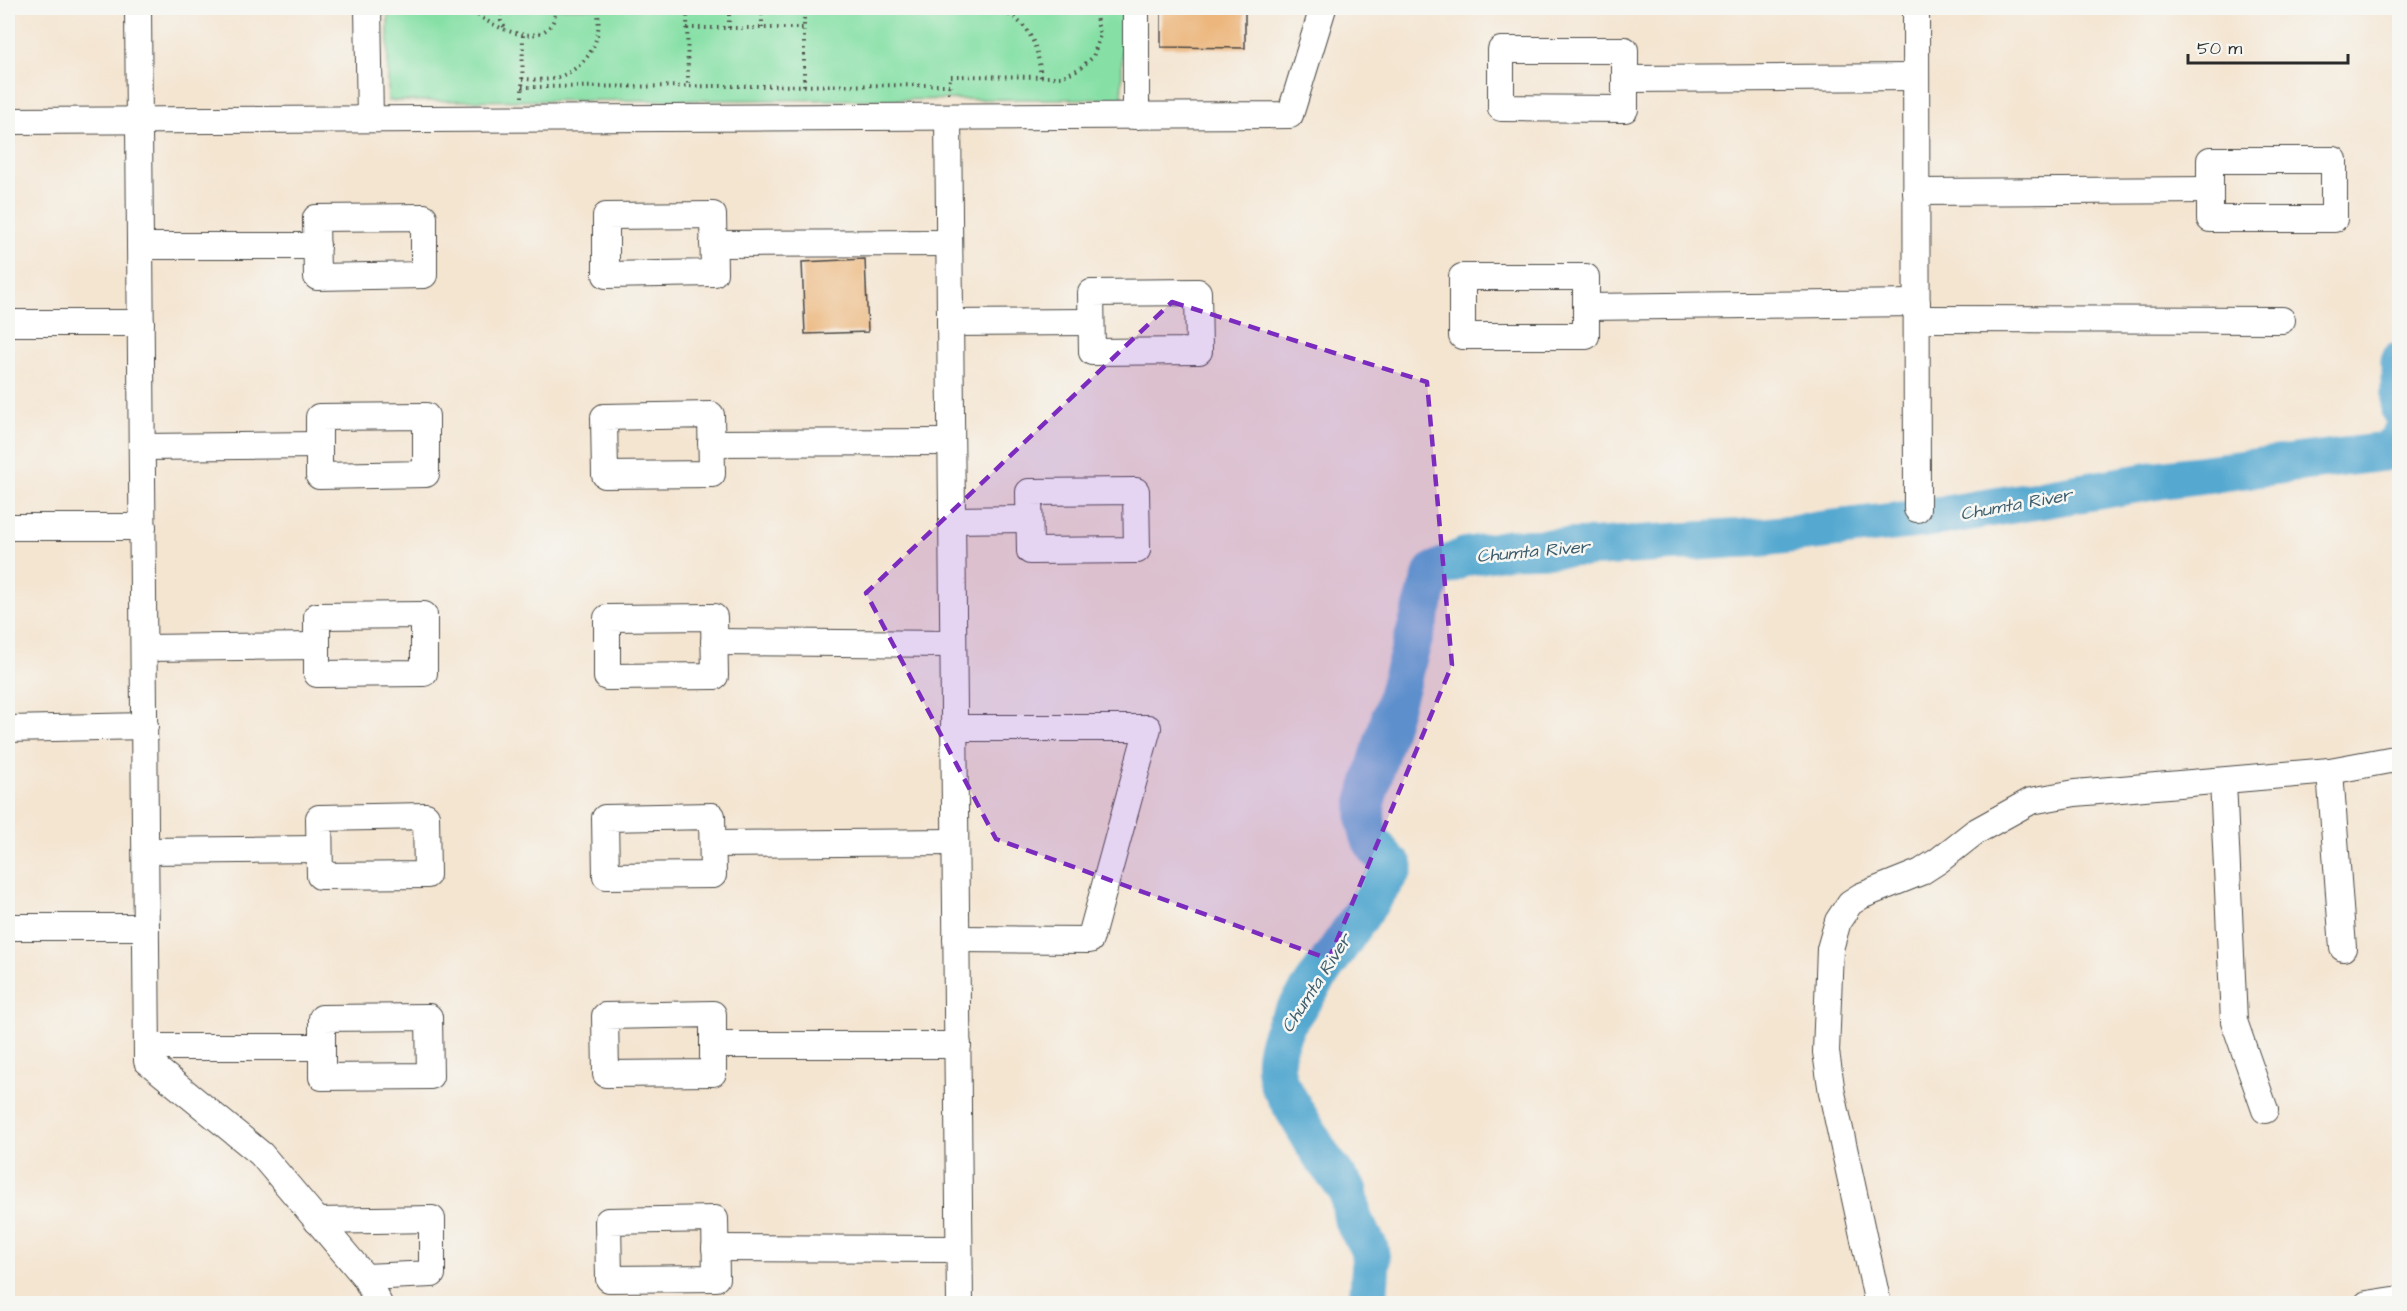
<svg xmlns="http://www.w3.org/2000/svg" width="2407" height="1311" viewBox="0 0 2407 1311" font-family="'Architects Daughter',sans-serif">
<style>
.green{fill:#86e0a6;stroke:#588668;stroke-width:1.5}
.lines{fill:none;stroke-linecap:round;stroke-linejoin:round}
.river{stroke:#55a8d0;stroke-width:39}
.building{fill:#ecb67c}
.minor-casing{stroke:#494744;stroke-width:28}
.path{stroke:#494744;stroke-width:4;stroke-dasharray:1.5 4.5;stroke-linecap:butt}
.minor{stroke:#fff;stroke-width:26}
.marked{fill:#7b2cbf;fill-opacity:0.2;stroke:#7b2cbf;stroke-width:4.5;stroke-dasharray:12 8;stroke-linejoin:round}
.labels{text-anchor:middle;stroke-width:5;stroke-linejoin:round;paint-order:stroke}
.water-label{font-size:18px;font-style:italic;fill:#3c5d6d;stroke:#f6f6f2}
</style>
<rect width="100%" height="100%" fill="#f6f6f2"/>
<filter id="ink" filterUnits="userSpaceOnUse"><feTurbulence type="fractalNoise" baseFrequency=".0167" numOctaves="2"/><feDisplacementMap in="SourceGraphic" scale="12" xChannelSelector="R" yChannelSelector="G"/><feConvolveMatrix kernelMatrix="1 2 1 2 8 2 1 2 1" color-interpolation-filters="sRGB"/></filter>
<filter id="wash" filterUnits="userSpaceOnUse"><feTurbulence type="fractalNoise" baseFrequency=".008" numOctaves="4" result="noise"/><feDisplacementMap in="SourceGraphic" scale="24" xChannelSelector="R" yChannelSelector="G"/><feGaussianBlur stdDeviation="1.35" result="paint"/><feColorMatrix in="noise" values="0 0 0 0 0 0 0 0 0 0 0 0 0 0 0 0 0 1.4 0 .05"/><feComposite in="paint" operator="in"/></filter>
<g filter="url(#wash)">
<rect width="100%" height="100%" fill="#f4e5d1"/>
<path class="green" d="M388,8H1122V99L388,101Z"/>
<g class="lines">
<g class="river">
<path d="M2400,361V410"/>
<path d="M1368,1304L1371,1261L1369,1248L1353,1220L1348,1191L1322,1157L1279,1084C1271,1062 1277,1044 1286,1024L1394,867C1370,843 1364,835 1366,801L1433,572L1464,557L1509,549L1598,547L1764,537L1928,518L2165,479L2384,452L2397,442L2400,436"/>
</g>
</g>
<g id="blocks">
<g class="building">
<path d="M1161,8H1245V48L1161,47Z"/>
<path d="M865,259L868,332L805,334L802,262Z"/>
</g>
</g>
</g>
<g filter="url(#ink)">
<use href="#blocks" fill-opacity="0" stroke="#494744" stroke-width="1.5"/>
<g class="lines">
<g class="minor-casing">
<g id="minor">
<path d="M138,8L147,1061L261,1154L365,1277L379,1304"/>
<path d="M368,8L370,119"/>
<path d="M1136,8V116"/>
<path d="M1916,8L1917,509"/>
<path d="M1501,50H1625V109L1501,108Z"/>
<path d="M1625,79L1916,77"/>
<path d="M948,117L960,1304"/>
<path d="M8,121L1290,115L1323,8"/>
<rect x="2210" y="160" width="124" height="59"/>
<path d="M1916,192L2210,190"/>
<path d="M713,215L714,273L606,275V216Z"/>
<path d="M424,217V275L317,277L316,218Z"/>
<path d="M713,244L949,243"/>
<path d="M140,246H317"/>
<rect x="1462" y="277" width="124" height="59"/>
<path d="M1198,292L1199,351L1092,352L1091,293Z"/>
<path d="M1586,307L1917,303"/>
<path d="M1917,319L2282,320"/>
<path d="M8,323H141"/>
<path d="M950,323L1091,322"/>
<path d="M711,415L712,474L605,475L604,417Z"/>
<path d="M426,416V474L319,476V417Z"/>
<path d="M711,443L951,442"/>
<path d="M142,447L319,445"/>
<path d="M1136,491L1137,550L1030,551L1029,492Z"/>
<path d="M952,520L1029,519"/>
<path d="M8,527H143"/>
<path d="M424,615V673L317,674V616Z"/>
<path d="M714,617L715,676L607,677V618Z"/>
<path d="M714,642L953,644"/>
<path d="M144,648L317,646"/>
<path d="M954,728H1148L1090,940L956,939"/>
<path d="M8,729L145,726"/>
<path d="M2330,771L2343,948"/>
<path d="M2223,781L2234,1021L2265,1110"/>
<path d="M426,816L427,875L320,876L319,818Z"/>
<path d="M712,816L713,875L606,876L605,818Z"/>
<path d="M713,844L955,842"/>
<path d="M146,851L319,849"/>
<path d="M8,927H146"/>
<path d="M713,1014V1073L606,1074L605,1016Z"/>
<path d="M429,1017L430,1076L322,1077V1018Z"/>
<path d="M713,1045H958"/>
<path d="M147,1047H322"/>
<path d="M715,1219L716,1278L609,1279L608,1221Z"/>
<path d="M317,1221L432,1219V1274L365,1277"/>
<path d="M715,1248L959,1249"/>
<path d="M1878,1304L1832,1093L1826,1052L1830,949L1838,921L1850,903L1861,896L1921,872L1938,861L1975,832L2031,801L2075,793L2330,771L2400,758"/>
<path d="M2367,1304L2400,1299"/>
</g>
</g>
<g class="path">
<path d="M468,8C485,22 528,47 548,28C554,23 556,15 554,8"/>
<path d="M501,8V21L506,30"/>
<path d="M992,8C1029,19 1037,41 1041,77"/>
<path d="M687,10L688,86"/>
<path d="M804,12V86"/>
<path d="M687,28H804"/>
<path d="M729,28V8"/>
<path d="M762,28V8"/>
<path d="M522,79C532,79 546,81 556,78C587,68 604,40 597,8"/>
<path d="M522,87L949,85"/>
<path d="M949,93L950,76L1061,77L1079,69L1093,57L1100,35L1094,8"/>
<path d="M522,97L523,34"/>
</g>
<use href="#minor" class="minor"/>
</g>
</g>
<path class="marked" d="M1172,302L1427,382L1452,665L1329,959L996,839L866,593Z"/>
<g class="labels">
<g class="water-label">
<text transform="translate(2016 504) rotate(-10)" y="6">Chumta River</text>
<text transform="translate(1533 551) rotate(-5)" y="6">Chumta River</text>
<text transform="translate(1316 983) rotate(-57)" y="6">Chumta River</text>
</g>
</g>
<rect width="2407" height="1311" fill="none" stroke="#f6f6f2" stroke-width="30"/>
<path d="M2188 54v9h160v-9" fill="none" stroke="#2b2b2b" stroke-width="3"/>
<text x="2197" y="54" font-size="18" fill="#2b2b2b" stroke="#f6f6f2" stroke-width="4.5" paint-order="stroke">50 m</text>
</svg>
